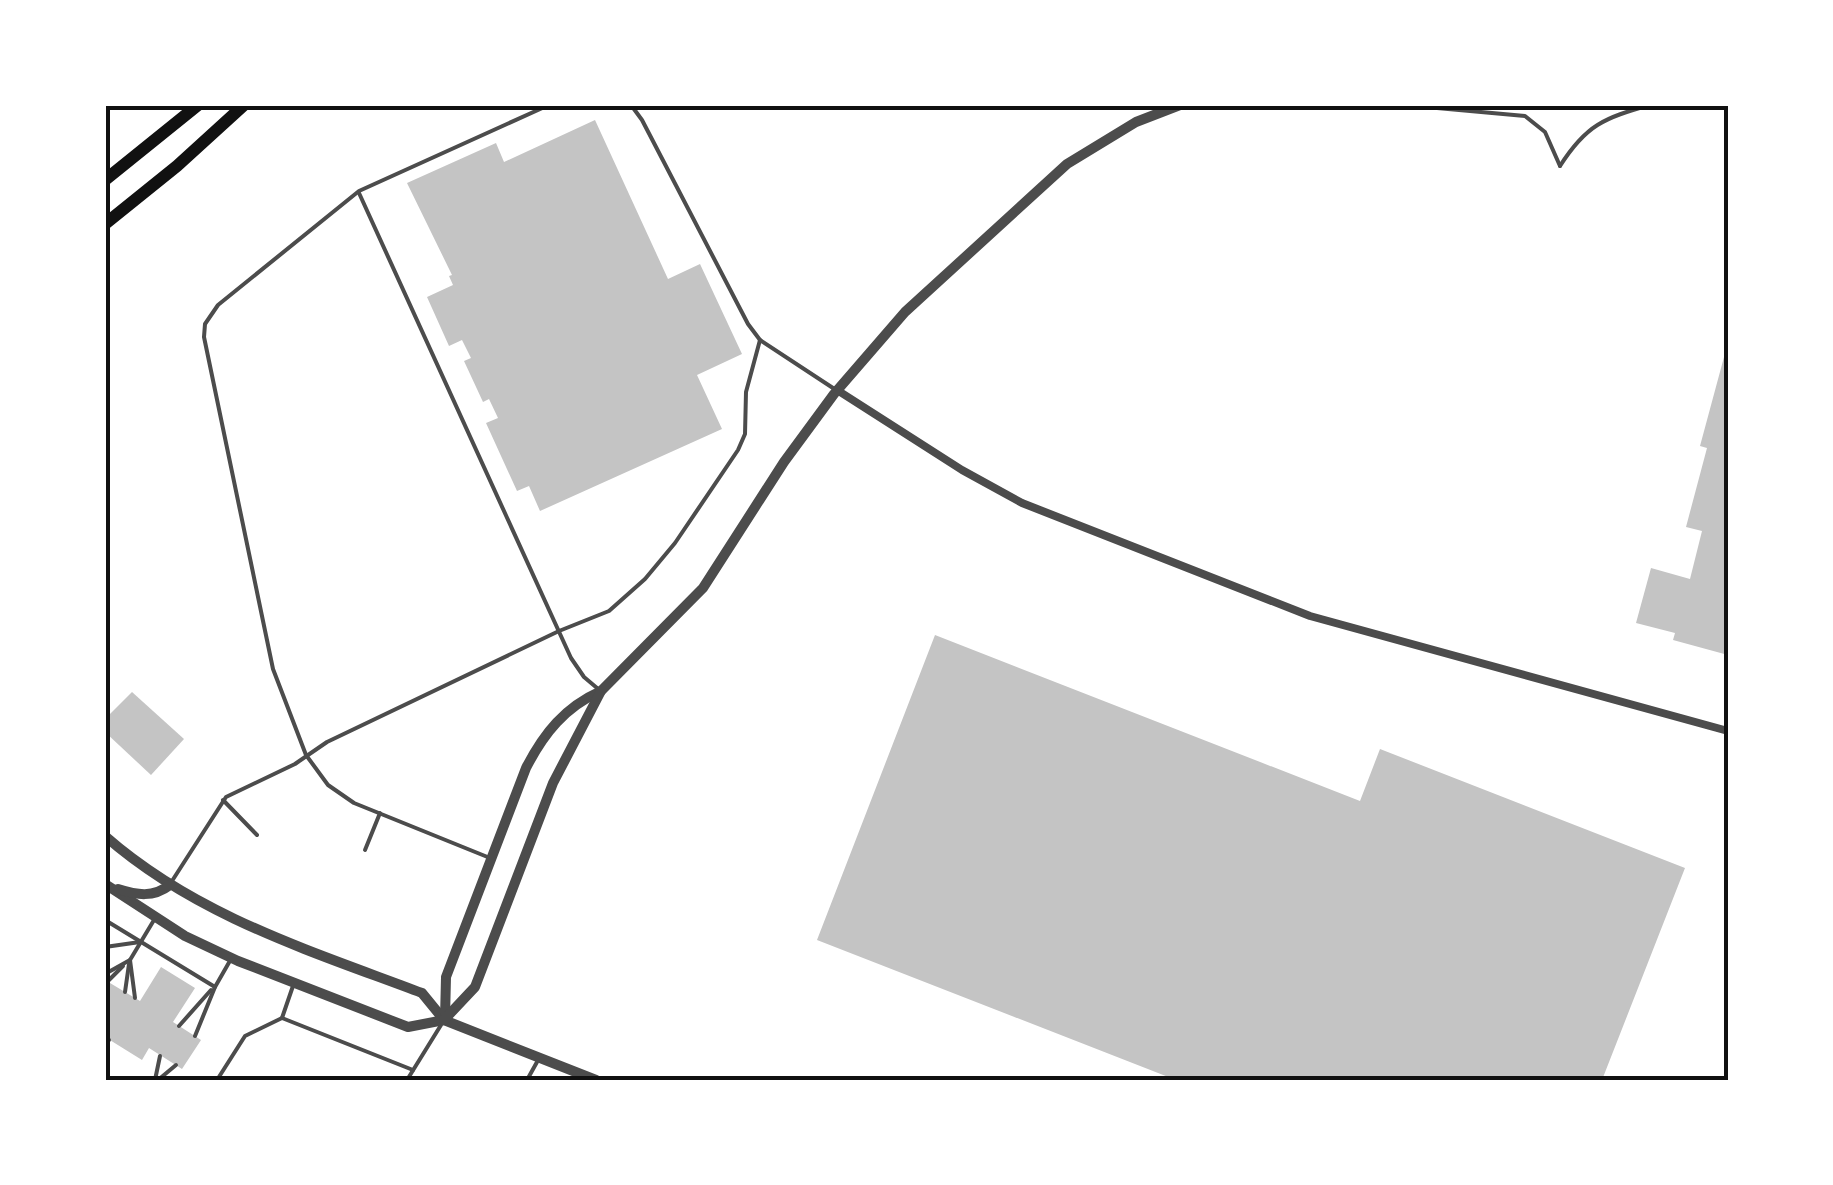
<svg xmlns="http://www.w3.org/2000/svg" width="1833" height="1185" viewBox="0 0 1833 1185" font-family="Quicksand,sans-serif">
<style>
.building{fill:#c4c4c4}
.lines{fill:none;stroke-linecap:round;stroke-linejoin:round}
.service{stroke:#4c4c4c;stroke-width:4}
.minor{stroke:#4c4c4c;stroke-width:8}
.tertiary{stroke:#4c4c4c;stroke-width:10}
.trunk{stroke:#111;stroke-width:12}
.neatline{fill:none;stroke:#111;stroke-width:4}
</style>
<rect width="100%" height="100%" fill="#fff"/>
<g class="building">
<path d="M595,120L668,279L700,264L742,354L697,375L722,429L540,511L529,486L517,491L486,423L498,418L489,399L483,402L464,361L471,358L462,340L449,346L427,297L453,285L449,276L452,275L407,183L496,143L504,162Z"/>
<path d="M1724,357L1728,358V655L1673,640L1675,633L1636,623L1651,568L1690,579L1702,531L1686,527L1707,448L1700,446Z"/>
<path d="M935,635L1360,801L1380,749L1685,868L1602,1080H1176L817,940Z"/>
<path d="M132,692L184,739L151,775L105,732V719Z"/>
<path d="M161,967L195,988L173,1022L201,1040L182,1069L149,1048L142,1060L105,1037V980L140,1001Z"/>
</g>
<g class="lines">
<g class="service">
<path d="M631,105L642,120L748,324L760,340L836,390"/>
<path d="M1404,105L1525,116L1545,132L1560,166"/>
<path d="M1560,166C1586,125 1604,118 1650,105"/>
<path d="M359,193L571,658L584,677L597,688"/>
<path d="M223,800L257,835"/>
<path d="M365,850L380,813"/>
<path d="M490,858L354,803L328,785L306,755L273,669L204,337L205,324L218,305L359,191L549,105"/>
<path d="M172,881L226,797L295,764L327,742L559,631L609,611L645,579L675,543L738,450L745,434L746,392L760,340"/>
<path d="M105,920L215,987"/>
<path d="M105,947L140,942"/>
<path d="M130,960L135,998"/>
<path d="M105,974L130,960L154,920"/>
<path d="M108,981L123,966"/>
<path d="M125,992L129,964"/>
<path d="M282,1018L413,1070"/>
<path d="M179,1026L211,990"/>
<path d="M195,1036L215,987L231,959"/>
<path d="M105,1040H109"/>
<path d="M105,1076L111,1080"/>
<path d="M155,1080L160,1056"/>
<path d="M158,1080L176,1065"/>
<path d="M217,1080L245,1036L282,1018L294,983"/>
<path d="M407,1080L441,1025"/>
<path d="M527,1080L537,1062"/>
</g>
<path class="minor" d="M837,390L962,470L1022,503L1310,616L1728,731"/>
<g class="tertiary">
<path d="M105,836C196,916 311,951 422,993L444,1020L596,1080"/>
<path d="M105,884L185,936L238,961L408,1027L444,1020"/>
<path d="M118,889C137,895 153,898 170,885"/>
<path d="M445,1019L446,977L526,768C544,733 565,707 601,691"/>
<path d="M444,1020L475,987L553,783L601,691L703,588L784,462L834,394L905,312L1067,164L1136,122L1180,105"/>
</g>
<g class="trunk">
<path d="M105,180L198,105"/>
<path d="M105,224L177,166L244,105"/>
</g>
</g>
<rect width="1833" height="1185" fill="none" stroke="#ffffff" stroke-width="215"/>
<rect x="108" y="108" width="1618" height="970" class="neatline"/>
</svg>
